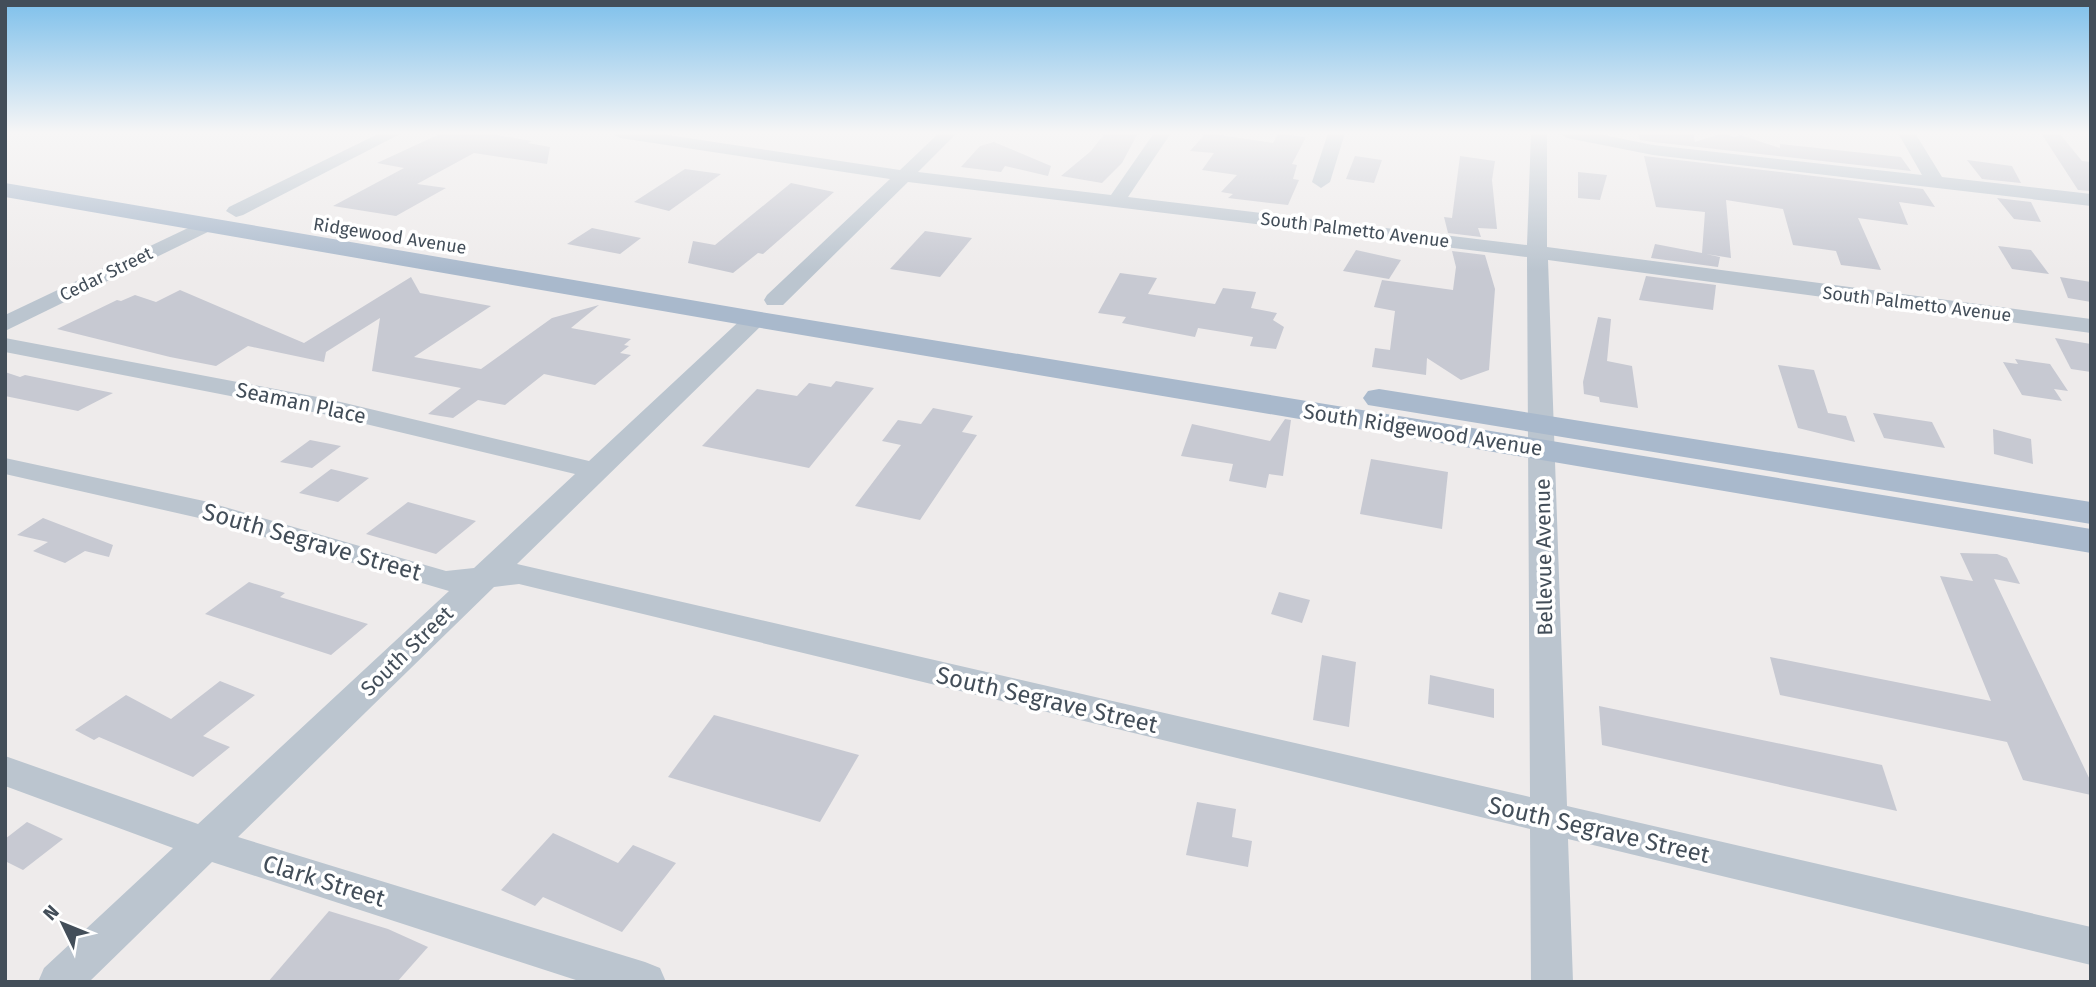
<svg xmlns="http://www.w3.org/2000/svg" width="2096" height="987" viewBox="0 0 2096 987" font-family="'Fira Sans',sans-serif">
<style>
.building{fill:#c7c9d2}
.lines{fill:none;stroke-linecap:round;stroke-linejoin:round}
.minor{fill:#bbc5cf;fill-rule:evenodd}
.major{fill:#a9b9cc;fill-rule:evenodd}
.labels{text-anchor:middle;stroke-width:7;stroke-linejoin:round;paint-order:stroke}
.far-street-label{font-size:18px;fill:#434e59;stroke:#fff}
.street-label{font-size:21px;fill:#434e59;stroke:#fff}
.near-street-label{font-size:24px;fill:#434e59;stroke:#fff}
</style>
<rect width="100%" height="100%" fill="#eeebeb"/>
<g class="building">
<path d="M442,133H485L532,141L528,143L550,147L547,164L474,153L417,184L446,188L396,216L333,206L404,168L377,163Z"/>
<path d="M1105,133H1138L1122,163L1102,183L1061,176L1091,151Z"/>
<path d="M1206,133L1273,143L1278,134L1306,137L1292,164L1297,165L1293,179L1299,180L1288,205L1228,198L1233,194L1221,192L1237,175L1202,170L1214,153L1190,151Z"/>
<path d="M1638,133H1693L1695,142L1723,133L1734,137L1740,135L1780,148V144L1901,157L1911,171L1653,142L1640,140Z"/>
<path d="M2041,133H2059L2082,161L2091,162V191L2078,190Z"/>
<path d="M994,142L1051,166L1048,176L1005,166L1001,172L961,167L980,146Z"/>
<path d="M1355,156L1382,160L1374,183L1346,179Z"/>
<path d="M1460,156L1495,161L1492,180L1497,229L1478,228L1481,237L1448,233L1444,217L1452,218Z"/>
<path d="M1644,156L1923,189L1935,207L1899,202L1908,225L1858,218L1881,270L1841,265L1836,251L1793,245L1783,209L1726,200L1731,258L1706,254L1720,257L1718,267L1651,258L1655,244L1702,253L1705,212L1656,207Z"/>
<path d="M1967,160L2012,166L2021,183L1982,179Z"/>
<path d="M685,169L721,174L669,211L634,202Z"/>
<path d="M1578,172L1607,175L1600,200L1578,198Z"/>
<path d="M791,183L834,192L763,254L758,253L733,273L688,263L693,241L715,245Z"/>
<path d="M1997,198L2031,202L2041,222L2014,219Z"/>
<path d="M592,228L641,238L620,254L567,244Z"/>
<path d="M925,231L972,238L940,277L890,269Z"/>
<path d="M1998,246L2031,250L2049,274L2012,269Z"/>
<path d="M1356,250L1401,260L1389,279L1343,271Z"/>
<path d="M1452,251L1485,255L1495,289L1489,370L1461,380L1427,358L1426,375L1372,367L1375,348L1390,350L1395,311L1374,307L1382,280L1453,290L1456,267Z"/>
<path d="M1120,273L1157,278L1148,294L1215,304L1223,288L1256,292L1251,308L1277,313L1273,320L1284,327L1276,349L1250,346L1253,337L1198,328L1195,337L1122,323L1126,317L1098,313Z"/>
<path d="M1646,276L1716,285L1713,310L1639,300Z"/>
<path d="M411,277L420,293L491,306L414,357L481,369L552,318L599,305L571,328L631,339L624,345L629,346L620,353L631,355L595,385L544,374L505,405L478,400L453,418L428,414L461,388L372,371L380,318L326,352L324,362L248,346L216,366L170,357L57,329L117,300L121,301L135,295L156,302L180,290L304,343Z"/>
<path d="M2060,277L2091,282V302L2068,298Z"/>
<path d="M1598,317L1611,319L1607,361L1632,366L1638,408L1600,402L1599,397L1584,394L1583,382Z"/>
<path d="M2055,338L2091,344V372L2071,369Z"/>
<path d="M2015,359L2050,364L2068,391L2054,389L2062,401L2022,395L2003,362L2018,364Z"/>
<path d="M1778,365L1814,370L1828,413L1846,416L1855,442L1798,428Z"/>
<path d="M5,372L20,377L25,375L113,393L78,411L5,396Z"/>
<path d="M836,381L874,388L809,468L702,446L757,389L797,396L809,383L831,387Z"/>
<path d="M933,408L973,416L962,432L977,435L920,520L855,506L901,445L882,441L898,420L921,424Z"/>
<path d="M1873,413L1932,422L1945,448L1884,438Z"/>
<path d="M1285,419L1291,420L1283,476L1269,474L1266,488L1229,481L1233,464L1181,456L1192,424L1270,441Z"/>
<path d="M1993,429L2031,439L2033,464L1994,454Z"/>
<path d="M310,440L341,446L312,468L280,462Z"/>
<path d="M1371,459L1448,472L1442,529L1360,514Z"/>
<path d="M331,469L369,478L338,502L299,493Z"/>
<path d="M408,502L476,521L436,554L366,534Z"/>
<path d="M43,518L113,545L109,557L85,551L65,563L33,551L48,542L17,535Z"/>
<path d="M1960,553L1997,554L2007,558L2020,584L1994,579L2091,782V795L2023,780L2007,742L1780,695L1770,657L1991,701L1940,576L1973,581Z"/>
<path d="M249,582L285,593L280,597L368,624L331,655L205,614Z"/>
<path d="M1279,592L1310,600L1302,623L1271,614Z"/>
<path d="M1322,655L1356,662L1349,727L1313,720Z"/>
<path d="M1430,675L1494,689V718L1428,704Z"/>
<path d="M220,681L255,695L203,736L230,747L193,777L99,737L94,740L75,730L126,695L171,719Z"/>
<path d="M1599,706L1882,765L1897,811L1602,745Z"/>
<path d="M714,715L859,755L820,822L668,777Z"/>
<path d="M1197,802L1236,809L1232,837L1252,841L1248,867L1186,855Z"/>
<path d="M27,822L63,839L23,870L5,861V839Z"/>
<path d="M553,833L618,863L633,845L676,863L622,932L543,897L535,906L501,890Z"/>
<path d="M329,911L388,929L428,947L397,982H268Z"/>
</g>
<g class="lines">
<g class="minor">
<path d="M380,133H402L243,215L236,217L226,211L229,207Z"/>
<path d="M612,133H655L900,170L939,133H957L918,172L1111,195L1154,133H1171L1128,197L1527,245L1531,133H1547V247L2091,319V333L1548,260L1567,806L2091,927V965L1568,839L1573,982H1531L1530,829L519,584L494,587L238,837L645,962L660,968L666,982H582L212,862L89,982H38L44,968L173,848L5,786V756L198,824L449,591L199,518L5,474V458L204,501L446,571L474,568L575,474L328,415L5,352V338L328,399L589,461L747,314H763L766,319L763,324L517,564L1530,797L1527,257L908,182L783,305H767L764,300L767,295L890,179L620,138Z"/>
<path d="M1328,133H1345L1330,182L1321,188L1312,182Z"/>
<path d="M1559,133H1594L1653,145L1922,175L1898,133H1915L1942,177L2091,194V206L1653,155L1567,138Z"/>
<path d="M207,219L214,221L217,225L214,229L5,331V315Z"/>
</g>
<g class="major">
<path d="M5,183L755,311L2091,529V553L755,327L5,197Z"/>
<path d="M1379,389L2091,502V524L1368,405L1363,398L1368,391Z"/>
</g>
</g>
<linearGradient id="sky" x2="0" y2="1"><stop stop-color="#7ec0eb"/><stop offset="0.49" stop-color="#f7f6f6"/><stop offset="1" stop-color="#f7f6f6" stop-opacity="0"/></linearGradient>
<rect width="2096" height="271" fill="url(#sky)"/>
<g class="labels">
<g class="far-street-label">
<text transform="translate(1355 230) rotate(7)" y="6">South Palmetto Avenue</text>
<text transform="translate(390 236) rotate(9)" y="6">Ridgewood Avenue</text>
<text transform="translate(106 274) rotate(-26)" y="6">Cedar Street</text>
<text transform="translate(1917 304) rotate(7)" y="6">South Palmetto Avenue</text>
</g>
<g class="street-label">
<text transform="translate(301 403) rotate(12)" y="7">Seaman Place</text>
<text transform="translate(1423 430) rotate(9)" y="7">South Ridgewood Avenue</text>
<text transform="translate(1544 557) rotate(-91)" y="7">Bellevue Avenue</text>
<text transform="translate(407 651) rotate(-44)" y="7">South Street</text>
</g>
<g class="near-street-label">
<text transform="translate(312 542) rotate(16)" y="8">South Segrave Street</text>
<text transform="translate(1047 700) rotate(13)" y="8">South Segrave Street</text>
<text transform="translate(1599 830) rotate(13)" y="8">South Segrave Street</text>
<text transform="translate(324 881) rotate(17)" y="8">Clark Street</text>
</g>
</g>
<rect width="2096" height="987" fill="none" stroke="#434e59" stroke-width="14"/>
<g transform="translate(63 924) rotate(313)" stroke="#ffffff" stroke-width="5" paint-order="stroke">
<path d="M0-5L12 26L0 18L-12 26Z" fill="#434e59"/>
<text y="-10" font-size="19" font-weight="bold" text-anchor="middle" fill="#434e59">N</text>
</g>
</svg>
